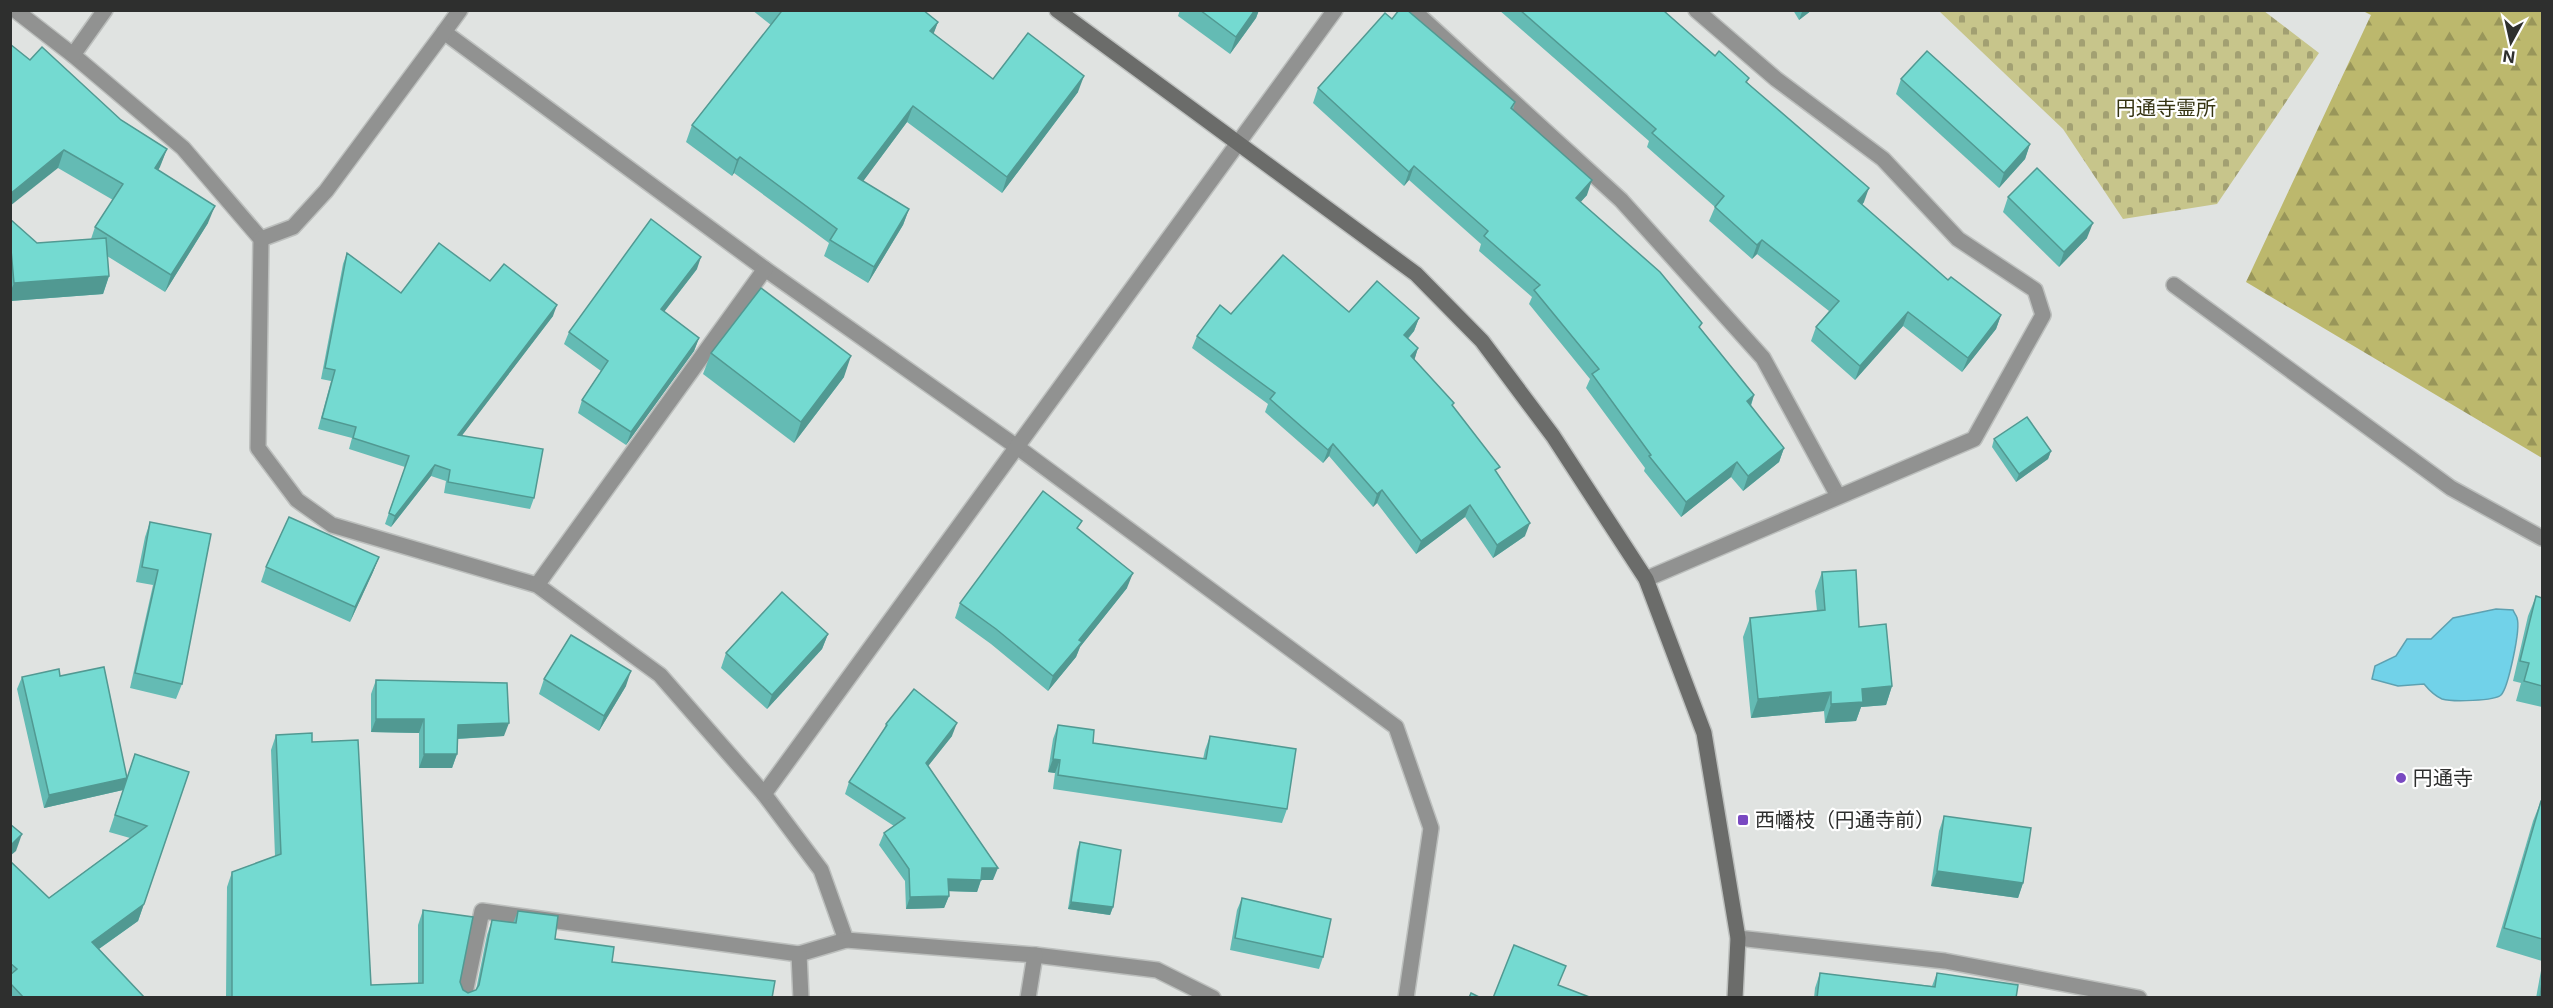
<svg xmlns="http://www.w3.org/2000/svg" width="2553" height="1008" viewBox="0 0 2553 1008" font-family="Inter,'Noto Sans JP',sans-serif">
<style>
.forest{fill:url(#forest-firs)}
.cemetery{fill:url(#cemetery-stones)}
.water{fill:#71d2e9;stroke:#5da1b1;stroke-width:1.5}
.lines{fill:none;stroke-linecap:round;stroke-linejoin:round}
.street-casing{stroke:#bcbfbd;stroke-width:18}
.secondary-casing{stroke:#bcbfbd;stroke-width:18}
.street{stroke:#919291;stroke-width:15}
.secondary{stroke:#6b6c6a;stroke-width:15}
.wall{fill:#64bbb4}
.shaded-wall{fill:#519992}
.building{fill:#74dad1;stroke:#519992;stroke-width:1.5}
.poi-dot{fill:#7949c1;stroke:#fff;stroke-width:2}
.labels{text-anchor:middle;stroke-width:4.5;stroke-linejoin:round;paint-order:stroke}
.park-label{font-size:20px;fill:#363413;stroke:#fff}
.poi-label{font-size:20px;fill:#2e2f2e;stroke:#fff;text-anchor:start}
</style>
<defs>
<pattern id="forest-firs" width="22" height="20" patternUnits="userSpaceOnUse" patternTransform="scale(1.5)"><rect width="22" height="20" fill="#bcb86d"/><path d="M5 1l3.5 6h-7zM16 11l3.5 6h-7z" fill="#99965a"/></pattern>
<pattern id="cemetery-stones" width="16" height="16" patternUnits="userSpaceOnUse" patternTransform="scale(1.5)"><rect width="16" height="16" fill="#c7c58b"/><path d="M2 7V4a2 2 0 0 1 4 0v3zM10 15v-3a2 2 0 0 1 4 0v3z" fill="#a2a072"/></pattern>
</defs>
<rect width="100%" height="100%" fill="#e0e3e1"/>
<path class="forest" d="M2363,11H2542V458L2246,282L2371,15Z"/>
<path class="cemetery" d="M1939,11H2264L2319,53L2217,204L2123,219L2063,129Z"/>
<path class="water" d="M2496,609L2513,610C2514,613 2517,616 2517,618C2521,629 2508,688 2501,695C2495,701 2452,702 2442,699C2435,696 2429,690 2424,684L2398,686L2372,679L2375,666L2396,656L2407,639H2431L2453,618Z"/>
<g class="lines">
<g class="street-casing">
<g id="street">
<path d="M15,10L73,55L183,148L261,239L258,448L297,500L332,525L537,585L660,675L764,794L821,870L846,940L1035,955L1157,970L1213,998"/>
<path d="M460,10L444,32L765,269L1017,447L1396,727L1431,828L1406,998"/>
<path d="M1413,10L1621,200L1763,358L1838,496"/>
<path d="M73,55L105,10"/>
<path d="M261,239L293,227L326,191L444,32"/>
<path d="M2174,285L2451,488L2542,538"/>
<path d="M1646,579L1974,439L2043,315L2035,290L1958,239L1883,159L1776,79L1696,10"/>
<path d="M537,585L765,269"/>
<path d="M764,794L1335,10"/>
<path d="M1738,938L1945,961L2139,998"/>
<path d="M799,954L846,940"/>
<path d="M464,998L482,911L799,954L801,998"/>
<path d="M1028,998L1035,955"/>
</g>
</g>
<g class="secondary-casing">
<path id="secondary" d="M1057,10L1416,274L1482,341L1553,436L1646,579L1704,733L1738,938L1735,998"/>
</g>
<use href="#street" class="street"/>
<use href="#secondary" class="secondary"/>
</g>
<g class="wall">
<path d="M752,10H923L938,22L933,34L993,79L1078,92L1002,193L907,122L863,181L909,209L903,225L868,283L824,256L829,243L734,173L732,176L686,142L692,125L771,25Z"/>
<path d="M1180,10H1259L1256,18L1230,54L1178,16Z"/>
<path d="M1499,10H1667L1666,13L1748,83L1864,202L1862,205L1948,280L2001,315L1996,329L1962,372L1903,326L1855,380L1811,341L1816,327L1829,311L1757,254L1752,259L1709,221L1715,207L1647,147L1649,141Z"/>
<path d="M1793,10H1812L1799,20Z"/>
<path d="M1392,19L1515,102L1513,110L1587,195L1580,202L1701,329L1754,395L1751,406L1784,448L1779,462L1743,491L1731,477L1681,517L1644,471L1645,468L1586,388L1590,379L1529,304L1532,297L1479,251L1481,244L1409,180L1404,186L1313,103L1318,88Z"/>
<path d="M30,60L121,120L167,149L158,170L208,223L165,292L107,256L109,276L103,294L10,301V219L37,243L91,239L95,227L113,200L58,168Z"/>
<path d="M1901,79L2030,144L2025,159L1999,188L1896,94Z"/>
<path d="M2008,197L2087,238L2059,267L2003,212Z"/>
<path d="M347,253L401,293L490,281L553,316L462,435L534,498L530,509L444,493L446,481L431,476L391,527L385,524L405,467L349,449L352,438L318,429L331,381L321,379L343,264Z"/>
<path d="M697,269L664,312L699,338L694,351L626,445L578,413L582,400L601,371L564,344L569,332Z"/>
<path d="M1349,312L1419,318L1414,331L1408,339L1418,348L1414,360L1453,406L1497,474L1525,536L1493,558L1465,517L1416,554L1377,503L1373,507L1329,456L1323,463L1265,412L1268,404L1192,348L1197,336L1231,314Z"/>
<path d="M711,353L844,377L794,443L703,374Z"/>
<path d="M1994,439L2051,451L2048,459L2016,482L1992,447Z"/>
<path d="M150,522L182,684L176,699L130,688L153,585L136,582L145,537Z"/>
<path d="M1079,529L1127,588L1080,647L1076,657L1048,691L991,644L955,618L960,603Z"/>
<path d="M379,557L373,572L350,622L261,582L266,567Z"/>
<path d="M1822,572L1859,627L1892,686L1886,705L1861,707L1856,721L1825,723L1824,711L1751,718L1743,637L1750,618L1817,611L1815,591Z"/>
<path d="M2536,596L2542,598V707L2516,701L2521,683L2513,681L2528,616Z"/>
<path d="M828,634L822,649L767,709L721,668L726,653Z"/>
<path d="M60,676L127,777L135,754L189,772L138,921L99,949L145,998H10V861L49,898L130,838L109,832L123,790L44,808L17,689L22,677Z"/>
<path d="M544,679L626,686L599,731L539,694Z"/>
<path d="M376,680L504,736L458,739L457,754L452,768H419V733L371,732V694Z"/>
<path d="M886,724L952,736L928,766L993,880H981L977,892L949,891V896L944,908L906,909L905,881L879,845L884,833L894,826L845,794L849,782L883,732Z"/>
<path d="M1058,725L1093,743L1203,759L1205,750L1210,736L1287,809L1282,823L1053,789L1055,773L1048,772L1053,739Z"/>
<path d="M276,735L312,742L371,985L418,984V925L423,910L460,982L463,990L468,993L476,990L487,935L492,920L513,923L518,911L555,939L612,962L772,998H226L227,887L232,872L275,856L271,750Z"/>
<path d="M2541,801H2542V961L2496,947L2533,821Z"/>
<path d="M1944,816L2023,883L2018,898L1931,886L1939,831Z"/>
<path d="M1080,842L1113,907L1110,915L1068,909L1077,850Z"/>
<path d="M1242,898L1323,957L1319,969L1230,950L1237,910Z"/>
<path d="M2542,965V998H2536Z"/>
<path d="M1820,973L1932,986L1937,973L2016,998H1814L1815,988Z"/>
</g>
<g class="shaded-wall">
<path d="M1255,10H1259L1256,18L1230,54L1236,37Z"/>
<path d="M1804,10H1812L1799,20L1802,12Z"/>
<path d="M938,22L932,38L930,31Z"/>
<path d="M1084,76L1078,92L1002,193L1007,177Z"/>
<path d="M913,106L907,122L853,195L858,178Z"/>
<path d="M2030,144L2025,159L1999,188L2004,173Z"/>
<path d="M167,149L160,167L149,186L155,168Z"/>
<path d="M64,150L58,168L10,206V194Z"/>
<path d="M740,157L734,173L732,176L737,160Z"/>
<path d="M1414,166L1409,180L1404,186L1409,172Z"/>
<path d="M1592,180L1587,195L1571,213L1576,198Z"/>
<path d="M1869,188L1864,202L1853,215L1858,201Z"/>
<path d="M215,206L208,223L165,292L171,275Z"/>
<path d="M909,209L903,225L868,283L874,267Z"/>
<path d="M2093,223L2087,238L2059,267L2064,252Z"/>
<path d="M1762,240L1757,254L1752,259L1757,245Z"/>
<path d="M701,257L697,269L656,322L661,309Z"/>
<path d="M109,276L103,294L10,301V293L14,283Z"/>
<path d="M557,305L553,316L454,446L458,435Z"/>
<path d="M1908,312L1903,326L1855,380L1860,366Z"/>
<path d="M2001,315L1996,329L1962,372L1968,358Z"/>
<path d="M1419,318L1414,331L1399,348L1404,335Z"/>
<path d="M699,338L694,351L626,445L631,432Z"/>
<path d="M1418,348L1414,361L1411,356Z"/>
<path d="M851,356L844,377L794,443L801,422Z"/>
<path d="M1754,395L1749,410L1747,401Z"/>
<path d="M1333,444L1329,456L1323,463L1328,450Z"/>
<path d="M1784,448L1779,462L1743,491L1748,476Z"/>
<path d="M2051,451L2048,459L2016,482L2019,474Z"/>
<path d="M1737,462L1731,477L1681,517L1686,502Z"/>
<path d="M435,465L431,476L391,527L395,516Z"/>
<path d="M1382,490L1377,503L1373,507L1377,494Z"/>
<path d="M1470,505L1465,517L1416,554L1421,541Z"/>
<path d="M1530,523L1525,536L1493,558L1497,545Z"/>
<path d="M379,557L373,572L350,622L355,607Z"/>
<path d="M1133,573L1127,588L1080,647L1076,657L1048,691L1053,676L1079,640Z"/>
<path d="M828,634L822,649L767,709L772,695Z"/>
<path d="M631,671L626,686L599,731L604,716Z"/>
<path d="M1892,686L1886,705L1861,707L1856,721L1825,723L1831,704L1862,689Z"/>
<path d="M1831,692L1824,711L1751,718L1758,699Z"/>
<path d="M376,719H424L419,733L371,732Z"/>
<path d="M509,723L504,736L453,739L458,725Z"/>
<path d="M957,723L952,736L921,775L926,763Z"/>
<path d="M424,754H457L452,768H419Z"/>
<path d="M1053,759L1060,760L1055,773L1048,772Z"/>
<path d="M127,778L123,790L44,808L49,795Z"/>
<path d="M22,834L16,851L10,856V846Z"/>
<path d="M982,868H998L993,880H977Z"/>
<path d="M1937,871L2023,883L2018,898L1931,886Z"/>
<path d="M948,879L981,880L977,892L944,891Z"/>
<path d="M949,896L944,908L906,909L910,897Z"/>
<path d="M1071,902L1113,907L1110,915L1068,909Z"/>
<path d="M144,904L138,921L86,958L92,942Z"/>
</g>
<g class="building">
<path d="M780,10H923L938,22L930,31L993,79L1028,33L1084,76L1007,177L913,106L858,178L909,209L874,267L830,240L837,229L740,157L737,160L692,125L781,12Z"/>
<path d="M1200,10H1255L1236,37Z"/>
<path d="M1399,10H1407L1515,102L1511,108L1592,180L1576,198L1660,272L1702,323L1699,327L1754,395L1747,401L1784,448L1748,476L1737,462L1686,502L1649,456L1651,455L1592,374L1599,369L1534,290L1540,285L1484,236L1488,231L1414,166L1409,172L1318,88L1385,13L1392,19Z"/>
<path d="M1520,10H1665L1664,11L1715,56L1719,51L1749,78L1746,82L1869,188L1858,201L1948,280L1951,277L2001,315L1968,358L1908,312L1860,366L1816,327L1839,301L1762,240L1757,245L1715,207L1724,196L1652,133L1656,129Z"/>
<path d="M10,44L30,60L42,47L121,120L167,149L155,168L215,206L171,275L95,227L123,184L64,150L10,194Z"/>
<path d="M1927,51L2030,144L2004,173L1901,79Z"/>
<path d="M2037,168L2093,223L2064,252L2008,197Z"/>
<path d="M10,219L37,243L106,238L109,276L14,283L10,239Z"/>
<path d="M651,219L701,257L661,309L699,338L631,432L582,400L608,361L569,332Z"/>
<path d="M439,243L490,281L504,264L557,305L458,435L543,449L534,498L448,482L450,470L435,465L395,516L389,513L409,456L353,438L356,427L322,418L335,370L325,368L347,253L401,293Z"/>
<path d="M1283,255L1349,312L1377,281L1419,318L1404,335L1418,348L1411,356L1454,403L1452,405L1500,467L1495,470L1530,523L1497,545L1470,505L1421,541L1382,490L1377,494L1333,444L1328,450L1270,399L1275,393L1197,336L1220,305L1231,314Z"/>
<path d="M761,288L851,356L801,422L711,353Z"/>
<path d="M2027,417L2051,451L2019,474L1994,439Z"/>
<path d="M1043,491L1082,521L1077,528L1133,573L1079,640L1082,642L1053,676L996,629L960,603Z"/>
<path d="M289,517L379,557L355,607L266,567Z"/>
<path d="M150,522L211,534L182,684L135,673L158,570L142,567Z"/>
<path d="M1856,570L1859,627L1886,624L1892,686L1862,689L1863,702L1831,704V692L1758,699L1750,618L1825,610L1822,572Z"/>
<path d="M782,592L828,634L772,695L726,653Z"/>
<path d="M2536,596L2542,598V686L2524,681L2529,663L2520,661Z"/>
<path d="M571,635L631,671L604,716L544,679Z"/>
<path d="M104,667L127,778L49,795L22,677L59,669L60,676Z"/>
<path d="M376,680L507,683L509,723L458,725L457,754H424V719H376Z"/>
<path d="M914,689L957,723L926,763L998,868H982L981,880L948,879L949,896L910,897L909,869L884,833L905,818L849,782L887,725L886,724Z"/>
<path d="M1058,725L1094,730L1093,743L1206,759L1210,736L1296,749L1287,809L1058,775L1060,760L1053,759Z"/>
<path d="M312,733V742L358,740L371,985L423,983V910L473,917L460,982L463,990L468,993L476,990L479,985L492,920L516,923L518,911L558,916L555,939L614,947L612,962L775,981L772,998H232V872L281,854L276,735Z"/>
<path d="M135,754L189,772L144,904L92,942L145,998H24L10,983V975L17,969L10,963V861L49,898L147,826L115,815Z"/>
<path d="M2541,801H2542V939L2504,928Z"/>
<path d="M1944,816L2031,828L2023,883L1937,871Z"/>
<path d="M10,824L22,834L10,846Z"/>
<path d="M1080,842L1121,850L1113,907L1071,902Z"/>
<path d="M1242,898L1331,919L1323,957L1235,938Z"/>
<path d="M1514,945L1566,966L1558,985L1592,998H1493Z"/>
<path d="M1820,973L1935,987L1937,973L2018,985L2016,998H1817Z"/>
<path d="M2542,982V998H2540Z"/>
<path d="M1471,993L1481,998H1469Z"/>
</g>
<g class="poi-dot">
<circle cx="2401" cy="778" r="6"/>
<rect x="1737" y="814" width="12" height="12" rx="3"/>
</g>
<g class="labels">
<g class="park-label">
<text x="2166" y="115">円通寺霊所</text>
</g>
<g class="poi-label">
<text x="2413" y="785">円通寺</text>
<text x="1755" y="827">西幡枝（円通寺前）</text>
</g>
</g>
<rect width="2553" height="1008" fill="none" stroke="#2e2f2e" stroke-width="24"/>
<g transform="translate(2511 42) rotate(188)" stroke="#ffffff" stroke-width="4.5" paint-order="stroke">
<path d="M0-4.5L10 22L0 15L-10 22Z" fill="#2e2f2e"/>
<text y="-9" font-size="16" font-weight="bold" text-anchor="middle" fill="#2e2f2e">N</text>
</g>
</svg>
